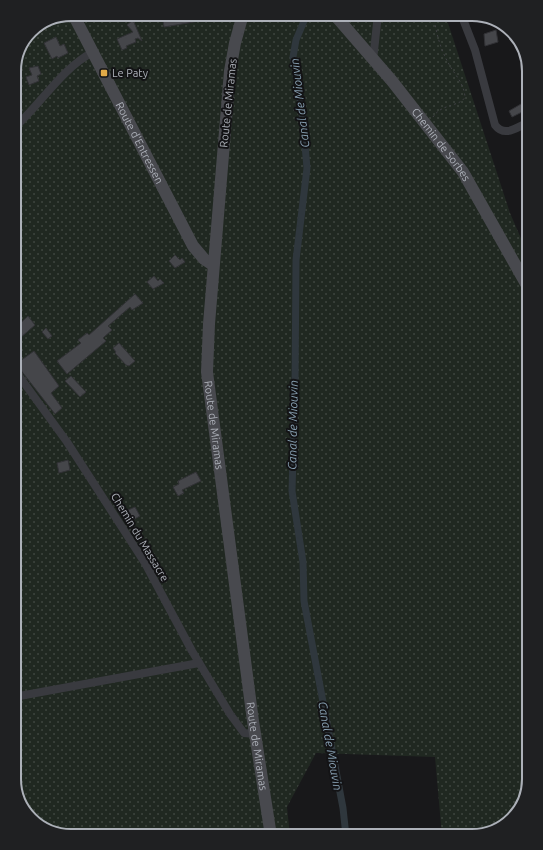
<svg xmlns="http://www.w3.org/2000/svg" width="543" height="850" viewBox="0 0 543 850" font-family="Ubuntu,sans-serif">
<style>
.grass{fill:url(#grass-dots)}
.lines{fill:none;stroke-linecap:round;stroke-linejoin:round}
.canal{stroke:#2f373d;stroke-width:7}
.building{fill:#45464a;stroke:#323236}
.path{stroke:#404145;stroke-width:1;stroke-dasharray:2 3;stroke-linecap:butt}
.street{stroke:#393a3f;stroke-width:8}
.secondary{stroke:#48494e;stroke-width:12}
.poi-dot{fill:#e2aa48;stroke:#131315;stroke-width:1.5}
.labels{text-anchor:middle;stroke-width:4;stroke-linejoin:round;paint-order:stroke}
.poi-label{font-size:11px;fill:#acb0b8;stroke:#131315;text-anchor:start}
.street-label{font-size:11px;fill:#acb0b8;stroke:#131315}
.water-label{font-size:12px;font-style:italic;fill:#869eb0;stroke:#131315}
.rim{fill:none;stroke:#acb0b8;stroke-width:2}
</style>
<defs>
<pattern id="grass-dots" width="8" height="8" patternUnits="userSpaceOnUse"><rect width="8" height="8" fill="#202821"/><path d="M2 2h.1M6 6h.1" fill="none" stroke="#3e453f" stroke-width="1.8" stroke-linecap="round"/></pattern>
</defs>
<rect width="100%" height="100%" fill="#18181a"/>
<path class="grass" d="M71,14H437L448,23L510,213L529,257V779L520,810L497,830L472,836H442L435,757L316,753L287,807L290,836H68L40,827L20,804L14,779V68L31,31Z"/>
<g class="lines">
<path class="canal" d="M307,14L296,40L293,57L302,111L307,168L296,260L295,389L292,491L303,562L304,601L343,808L346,836"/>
</g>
<g class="building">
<path d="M162,14H223V17L164,27Z"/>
<path d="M133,20L142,41L138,38L135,39L136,42L126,46L127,48L122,50L117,39L133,32L127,25Z"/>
<path d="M496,30L498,42L485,46L484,34Z"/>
<path d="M56,37L60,46L64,44L68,53L58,58L57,56L52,59L44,43Z"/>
<path d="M38,66L41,74L37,76L39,81L29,85L26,77L32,75L29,68Z"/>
<path d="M521,104L524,111L512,117L509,111Z"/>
<path d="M175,255L180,260L182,258L185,262L175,268L169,261Z"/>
<path d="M154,276L158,281L160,279L164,283L153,289L147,282Z"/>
<path d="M135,294L143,303L132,310L130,307L108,326L112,330L103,338L106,341L67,374L57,361L81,343L78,340L87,333L89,335Z"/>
<path d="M28,316L35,325L20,338L14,329Z"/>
<path d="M46,328L52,336L48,339L42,332Z"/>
<path d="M119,343L135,361L129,366L126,365L115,353L116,352L113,348Z"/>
<path d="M34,351L59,386L51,393L62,408L55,414L16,364Z"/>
<path d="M71,376L86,392L80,397L65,381Z"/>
<path d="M68,460L70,470L59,473L57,463Z"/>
<path d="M196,472L201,481L182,490L184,493L178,496L173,487L179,484L178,481Z"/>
<path d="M135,507L140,516L131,521L126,511Z"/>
</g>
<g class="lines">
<g class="path">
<path d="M469,16L476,14"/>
<path d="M433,117C442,103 460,107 465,97C464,84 456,76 450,66C441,51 435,31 434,14"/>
</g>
<g class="street">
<path d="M461,14L475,50L495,125C505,138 517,127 529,122"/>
<path d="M373,60L378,14"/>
<path d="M14,128C41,104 61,69 93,52"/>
<path d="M14,369L67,442L145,563L192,651L230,714L244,733L255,734"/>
<path d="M14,697L199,663"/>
</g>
<g class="secondary">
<path id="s1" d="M73,14L193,246L204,259L213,265"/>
<path id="s2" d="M243,14L235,43L230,71L209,324L207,372L253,721L271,836"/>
<path id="s3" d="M334,14L392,81L463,172L529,289"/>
</g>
</g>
<rect class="poi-dot" x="100" y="69" width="8" height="8" rx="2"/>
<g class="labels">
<g class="poi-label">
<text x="112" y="77">Le Paty</text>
</g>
<g class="street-label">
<text transform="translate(228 103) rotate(-84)" y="4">Route de Miramas</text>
<text dy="4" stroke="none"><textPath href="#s1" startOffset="145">Route d'Entressen</textPath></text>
<text dy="4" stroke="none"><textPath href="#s3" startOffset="169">Chemin de Sorbes</textPath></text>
<text dy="4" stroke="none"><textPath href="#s2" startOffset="414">Route de Miramas</textPath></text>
<text transform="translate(140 537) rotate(59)" y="4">Chemin du Massacre</text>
<text dy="4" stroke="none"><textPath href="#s2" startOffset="738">Route de Miramas</textPath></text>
</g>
<g class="water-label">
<text transform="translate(300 103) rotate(-97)" y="4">Canal de Miouvin</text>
<text transform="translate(293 425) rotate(-89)" y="4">Canal de Miouvin</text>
<text transform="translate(330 746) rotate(80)" y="4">Canal de Miouvin</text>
</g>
</g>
<path d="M0 0H543V850H0ZM71 21H472A50 50 0 0 1 522 71V779A50 50 0 0 1 472 829H71A50 50 0 0 1 21 779V71A50 50 0 0 1 71 21Z" fill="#1f2022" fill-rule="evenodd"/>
<path class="rim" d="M71 21H472A50 50 0 0 1 522 71V779A50 50 0 0 1 472 829H71A50 50 0 0 1 21 779V71A50 50 0 0 1 71 21Z"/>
</svg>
